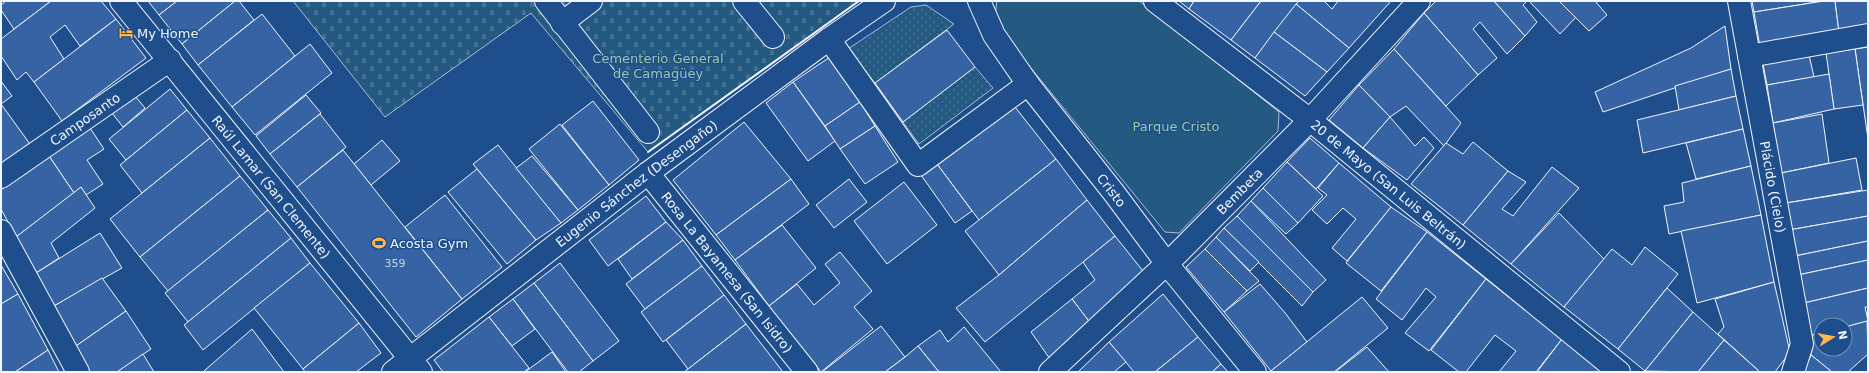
<svg xmlns="http://www.w3.org/2000/svg" width="1869" height="373" viewBox="0 0 1869 373" font-family="'DejaVu Sans',sans-serif">
<style>
.grass{fill:url(#grass-dots);stroke:#a8bbd7}
.cemetery{fill:url(#cemetery-stones);stroke:#a8bbd7}
.green{fill:#245a82;stroke:#a8bbd7}
.building{fill:#3563a3;stroke:#f2f6ff}
.lines{fill:none;stroke-linecap:round;stroke-linejoin:round}
.minor-casing{stroke:#f2f6ff;stroke-width:24}
.minor{stroke:#1f4e8c;stroke-width:22}
.wall{stroke:#f2f6ff;stroke-width:2}
.labels{text-anchor:middle;stroke-width:3;stroke-linejoin:round;paint-order:stroke}
.number-label{font-size:11px;fill:#c3d1e8}
.poi-label{font-size:13px;fill:#f2f6ff;stroke:#1f4e8c;text-anchor:start}
.park-label{font-size:13px;fill:#97c8a6;stroke:#1f4e8c}
.street-label{font-size:13px;fill:#f2f6ff;stroke:#1f4e8c}
</style>
<defs>
<pattern id="grass-dots" width="8" height="8" patternUnits="userSpaceOnUse"><rect width="8" height="8" fill="#245a82"/><path d="M2 2h.1M6 6h.1" fill="none" stroke="#447295" stroke-width="1.8" stroke-linecap="round"/></pattern>
<pattern id="cemetery-stones" width="16" height="16" patternUnits="userSpaceOnUse"><rect width="16" height="16" fill="#245a82"/><path d="M2 7V4a2 2 0 0 1 4 0v3zM10 15v-3a2 2 0 0 1 4 0v3z" fill="#447295"/></pattern>
</defs>
<rect width="100%" height="100%" fill="#1f4e8c"/>
<g class="grass">
<path d="M926,5L954,24L875,83L848,49L911,7Z"/>
<path d="M975,67L993,88L919,144L903,122Z"/>
</g>
<path class="cemetery" d="M293,1H859L648,152L531,13L385,117Z"/>
<path class="green" d="M997,1H1139L1279,112L1278,131L1179,233L1165,232L1017,51L995,16Z"/>
<g class="building">
<path d="M6,1H51L14,29L1,10V5Z"/>
<path d="M51,1H101L116,19L80,46L65,25L50,37L64,59L34,82L26,72L17,80L1,56V39Z"/>
<path d="M148,1H177L159,15Z"/>
<path d="M177,1H235L182,44L159,15Z"/>
<path d="M235,1H239L254,20L198,65L182,44Z"/>
<path d="M1179,1H1194L1189,9Z"/>
<path d="M1194,1H1261L1231,40L1189,9Z"/>
<path d="M1261,1H1299L1255,58L1231,40Z"/>
<path d="M1299,1H1324L1332,9L1338,1H1391L1349,48L1296,4Z"/>
<path d="M1436,1H1494L1525,36L1507,54L1480,22L1473,29L1497,58L1478,75L1424,13Z"/>
<path d="M1494,1H1527L1523,5L1537,22L1525,36Z"/>
<path d="M1529,1H1561L1577,16L1560,34Z"/>
<path d="M1559,1H1595L1607,15L1589,31Z"/>
<path d="M1752,1H1824L1754,12Z"/>
<path d="M1824,1H1835L1839,32L1760,47L1754,12Z"/>
<path d="M1835,1H1868V27L1839,32Z"/>
<path d="M1296,4L1349,48L1327,72L1274,32Z"/>
<path d="M1424,13L1478,75L1446,106L1394,49Z"/>
<path d="M262,14L295,56L232,107L198,65Z"/>
<path d="M116,19L146,58L62,121L34,82Z"/>
<path d="M1725,26L1731,69L1603,112L1595,92L1691,48Z"/>
<path d="M947,30L975,67L903,122L875,83Z"/>
<path d="M1274,32L1327,72L1305,96L1255,58Z"/>
<path d="M310,44L332,73L255,135L232,107Z"/>
<path d="M1868,47V139L1855,49Z"/>
<path d="M1394,49L1461,123L1444,146L1406,106L1390,117L1359,85Z"/>
<path d="M1855,49L1863,105L1834,109L1826,53Z"/>
<path d="M1809,55L1814,77L1767,85L1763,64Z"/>
<path d="M830,57L860,102L825,126L793,82Z"/>
<path d="M1731,69L1736,96L1679,110L1675,86Z"/>
<path d="M1829,74L1834,109L1773,123L1767,85Z"/>
<path d="M1,81L12,96L1,104Z"/>
<path d="M793,82L835,141L808,161L766,103Z"/>
<path d="M1359,85L1390,117L1363,148L1329,120Z"/>
<path d="M170,89L187,110L126,160L109,139Z"/>
<path d="M130,90L145,108L123,127L108,108Z"/>
<path d="M306,95L321,113L270,154L256,136Z"/>
<path d="M1736,96L1743,129L1643,153L1637,120Z"/>
<path d="M593,101L639,160L609,185L562,125Z"/>
<path d="M860,102L875,126L840,149L825,126Z"/>
<path d="M1,104L30,144L1,164Z"/>
<path d="M1015,107L1056,159L979,220L937,164Z"/>
<path d="M187,110L210,138L142,193L120,165Z"/>
<path d="M320,114L346,147L297,187L270,154Z"/>
<path d="M1822,114L1829,163L1781,173L1773,123Z"/>
<path d="M1390,117L1415,146L1424,137L1434,148L1407,180L1363,148Z"/>
<path d="M744,122L791,179L716,235L673,180Z"/>
<path d="M560,124L609,185L578,210L529,149Z"/>
<path d="M875,126L898,162L865,184L840,149Z"/>
<path d="M90,128L104,149L87,160L103,184L86,195L81,187L74,193L49,156Z"/>
<path d="M1743,129L1751,166L1696,179L1686,143Z"/>
<path d="M210,138L240,176L140,257L110,219Z"/>
<path d="M1310,138L1339,163L1316,189L1287,162Z"/>
<path d="M382,140L400,161L371,185L354,164Z"/>
<path d="M1473,142L1508,171L1463,225L1411,184L1446,143L1463,154Z"/>
<path d="M498,145L561,223L536,240L473,164Z"/>
<path d="M343,150L462,299L416,337L297,187Z"/>
<path d="M49,156L74,193L16,237L1,209V190Z"/>
<path d="M532,156L578,210L561,223L516,168Z"/>
<path d="M1856,158L1862,190L1786,203L1781,173Z"/>
<path d="M1056,159L1087,200L999,275L965,231Z"/>
<path d="M1287,162L1323,196L1298,223L1263,188Z"/>
<path d="M1339,163L1391,207L1347,261L1332,248L1356,219L1343,208L1327,224L1312,210L1327,195L1318,188Z"/>
<path d="M937,164L972,211L955,223L921,175Z"/>
<path d="M1751,166L1761,215L1669,234L1664,206L1684,202L1682,183Z"/>
<path d="M1552,167L1579,188L1511,264L1463,225L1508,171L1526,182L1502,209L1513,216Z"/>
<path d="M477,169L536,240L507,264L448,192Z"/>
<path d="M240,176L268,210L168,291L140,257Z"/>
<path d="M791,179L809,204L735,260L716,235Z"/>
<path d="M849,179L867,202L834,228L816,205Z"/>
<path d="M904,182L937,225L887,264L854,221Z"/>
<path d="M81,187L95,208L51,243L59,258L36,273L16,237Z"/>
<path d="M1263,188L1298,223L1286,234L1251,201Z"/>
<path d="M1868,190V216L1789,230L1786,203Z"/>
<path d="M445,195L502,267L462,299L405,227Z"/>
<path d="M646,196L666,222L608,266L589,240Z"/>
<path d="M1087,200L1115,236L985,342L956,308L999,275Z"/>
<path d="M1251,201L1326,280L1313,292L1237,216Z"/>
<path d="M1391,207L1427,232L1381,291L1346,263Z"/>
<path d="M268,210L291,238L188,322L165,293Z"/>
<path d="M1559,213L1604,259L1564,307L1511,264Z"/>
<path d="M1761,215L1774,282L1697,303L1681,231Z"/>
<path d="M1237,216L1313,292L1302,306L1224,228Z"/>
<path d="M1868,216V241L1795,256L1789,230Z"/>
<path d="M666,222L683,240L632,279L618,259Z"/>
<path d="M782,225L816,268L769,306L735,260Z"/>
<path d="M1224,228L1259,262L1250,271L1216,237Z"/>
<path d="M1427,232L1486,279L1429,351L1405,333L1436,297L1426,288L1402,320L1376,299Z"/>
<path d="M100,233L122,268L54,306L36,273Z"/>
<path d="M1115,236L1147,276L1091,324L1072,299L1095,280L1083,262Z"/>
<path d="M1216,237L1259,281L1247,291L1205,249Z"/>
<path d="M291,238L310,263L203,350L184,325Z"/>
<path d="M683,240L702,266L645,309L626,284Z"/>
<path d="M1868,241V260L1798,275L1795,256Z"/>
<path d="M1645,247L1678,274L1618,349L1564,307L1612,249L1632,265Z"/>
<path d="M1205,249L1247,291L1224,312L1186,267Z"/>
<path d="M840,252L872,291L854,307L873,329L821,372L769,306L797,284L814,305L840,283L825,264Z"/>
<path d="M1868,260V288L1804,303L1798,275Z"/>
<path d="M310,263L359,323L303,369L254,308Z"/>
<path d="M560,263L619,341L593,361L534,283Z"/>
<path d="M1,265L18,294L1,304Z"/>
<path d="M702,266L724,295L663,342L641,312Z"/>
<path d="M102,278L126,311L76,346L54,306Z"/>
<path d="M1486,279L1562,339L1536,372H1499L1516,351L1495,335L1466,372H1459L1431,350Z"/>
<path d="M1774,282L1790,352L1775,372H1760L1718,334L1724,327L1715,299Z"/>
<path d="M534,283L593,361L579,372H568L513,299Z"/>
<path d="M1260,284L1286,314L1307,342L1271,371L1224,312Z"/>
<path d="M1667,288L1693,312L1645,371L1618,349Z"/>
<path d="M1868,288V307H1865L1868,321L1845,327V325H1821V333L1809,336L1804,303Z"/>
<path d="M18,294L48,350L15,372H1V304Z"/>
<path d="M1163,294L1198,337L1155,372H1134L1109,342Z"/>
<path d="M724,295L746,324L688,369L666,340Z"/>
<path d="M1362,297L1388,328L1334,372H1272L1271,371Z"/>
<path d="M513,299L535,329L512,346L489,317Z"/>
<path d="M1072,299L1091,324L1050,359L1031,332Z"/>
<path d="M126,311L151,349L117,372H90L76,346Z"/>
<path d="M1693,312L1724,340L1698,372L1645,371Z"/>
<path d="M489,317L529,368L524,372H443L434,360Z"/>
<path d="M1867,321L1868,354L1848,372H1832L1811,355L1809,336L1821,333V349H1845V327Z"/>
<path d="M359,323L381,353L356,372H305L303,369Z"/>
<path d="M746,324L783,372H684L688,369Z"/>
<path d="M881,326L905,357L885,372H822Z"/>
<path d="M964,327L1001,372H939L918,346L940,330L948,342Z"/>
<path d="M252,329L284,372H205L204,371Z"/>
<path d="M1198,337L1221,364L1212,372H1155Z"/>
<path d="M1562,339L1603,372H1537Z"/>
<path d="M1724,340L1760,372H1698Z"/>
<path d="M1109,342L1126,362L1114,372H1078Z"/>
<path d="M918,346L939,372H885L905,357Z"/>
<path d="M1367,347L1389,372H1335Z"/>
<path d="M48,350L59,372H15Z"/>
<path d="M552,352L566,372H525Z"/>
<path d="M143,354L154,372H117Z"/>
<path d="M1811,355L1832,372H1803Z"/>
<path d="M1221,364L1228,372H1212Z"/>
</g>
<g class="lines">
<g class="minor-casing">
<g id="minor">
<path id="s1" d="M121,1L421,372"/>
<path d="M546,1L648,132"/>
<path d="M744,1L773,37"/>
<path id="s2" d="M979,1L994,35L1028,84L1114,193L1167,264L1255,372"/>
<path id="s3" d="M1155,1L1310,120L1619,372"/>
<path id="s4" d="M1739,1L1802,344L1793,372"/>
<path d="M562,23L591,1"/>
<path d="M829,39L918,165L1028,84"/>
<path d="M1749,56L1868,35"/>
<path id="s5" d="M648,173L807,372"/>
<path id="s6" d="M1,177L170,60"/>
<path d="M1,231L78,372"/>
<path id="s7" d="M393,372L648,173L829,39L884,1"/>
<path id="s8" d="M1050,372L1177,254L1310,120L1419,1"/>
</g>
</g>
<use href="#minor" class="minor"/>
<path class="wall" d="M648,152L859,1"/>
</g>
<defs>
<g id="hotel-bare" transform="scale(1.08)"><path d="M-6-4.5h1.5V1H6V5H4.5V3h-9V5H-6ZM-4 0a1.8 1.8 0 1 1 3.6 0ZM.5 0V-2.5h3Q6-2.5 6 0Z" fill="#ffb74d" stroke="#1f4e8c" stroke-width="2.5" paint-order="stroke"/></g>
<g id="stadium-bare" transform="scale(1.08)"><path d="M0-5a6.5 5 0 1 0 0 10a6.5 5 0 1 0 0-10ZM-3.5-1.8h7v3.6h-7Z" fill="#ffb74d" stroke="#1f4e8c" stroke-width="2.5" paint-order="stroke"/></g>
</defs>
<g fill-rule="evenodd">
<use href="#hotel-bare" x="126" y="33"/>
<use href="#stadium-bare" x="379" y="243"/>
</g>
<g class="labels">
<g class="number-label">
<text x="395" y="267">359</text>
</g>
<g class="poi-label">
<text x="137" y="38">My Home</text>
<text x="390" y="248">Acosta Gym</text>
</g>
<g class="park-label">
<text x="658" y="63">Cementerio General<tspan x="658" dy="15">de Camagüey</tspan></text>
<text x="1176" y="131">Parque Cristo</text>
</g>
<g class="street-label">
<text dy="5" stroke="none"><textPath href="#s6" startOffset="102">Camposanto</textPath></text>
<text dy="5" stroke="none"><textPath href="#s7" startOffset="308">Eugenio Sánchez (Desengaño)</textPath></text>
<text dy="5" stroke="none"><textPath href="#s3" startOffset="297">20 de Mayo (San Luis Beltrán)</textPath></text>
<text dy="5" stroke="none"><textPath href="#s1" startOffset="239">Raúl Lamar (San Clemente)</textPath></text>
<text dy="5" stroke="none"><textPath href="#s4" startOffset="189">Plácido (Cielo)</textPath></text>
<text dy="5" stroke="none"><textPath href="#s2" startOffset="232">Cristo</textPath></text>
<text dy="5" stroke="none"><textPath href="#s8" startOffset="262">Bembeta</textPath></text>
<text dy="5" stroke="none"><textPath href="#s5" startOffset="127">Rosa La Bayamesa (San Isidro)</textPath></text>
</g>
</g>
<rect width="1869" height="373" fill="none" stroke="#f2f6ff" stroke-width="4"/>
<g transform="translate(1833 337) rotate(79)"><circle r="19" fill="#1f4e8c" stroke="#7391ba"/>
<path d="M0-3L7 15L0 10L-7 15Z" fill="#ffb74d"/>
<text y="-6" font-size="11" font-weight="bold" text-anchor="middle" fill="#f2f6ff">N</text>
</g>
</svg>
